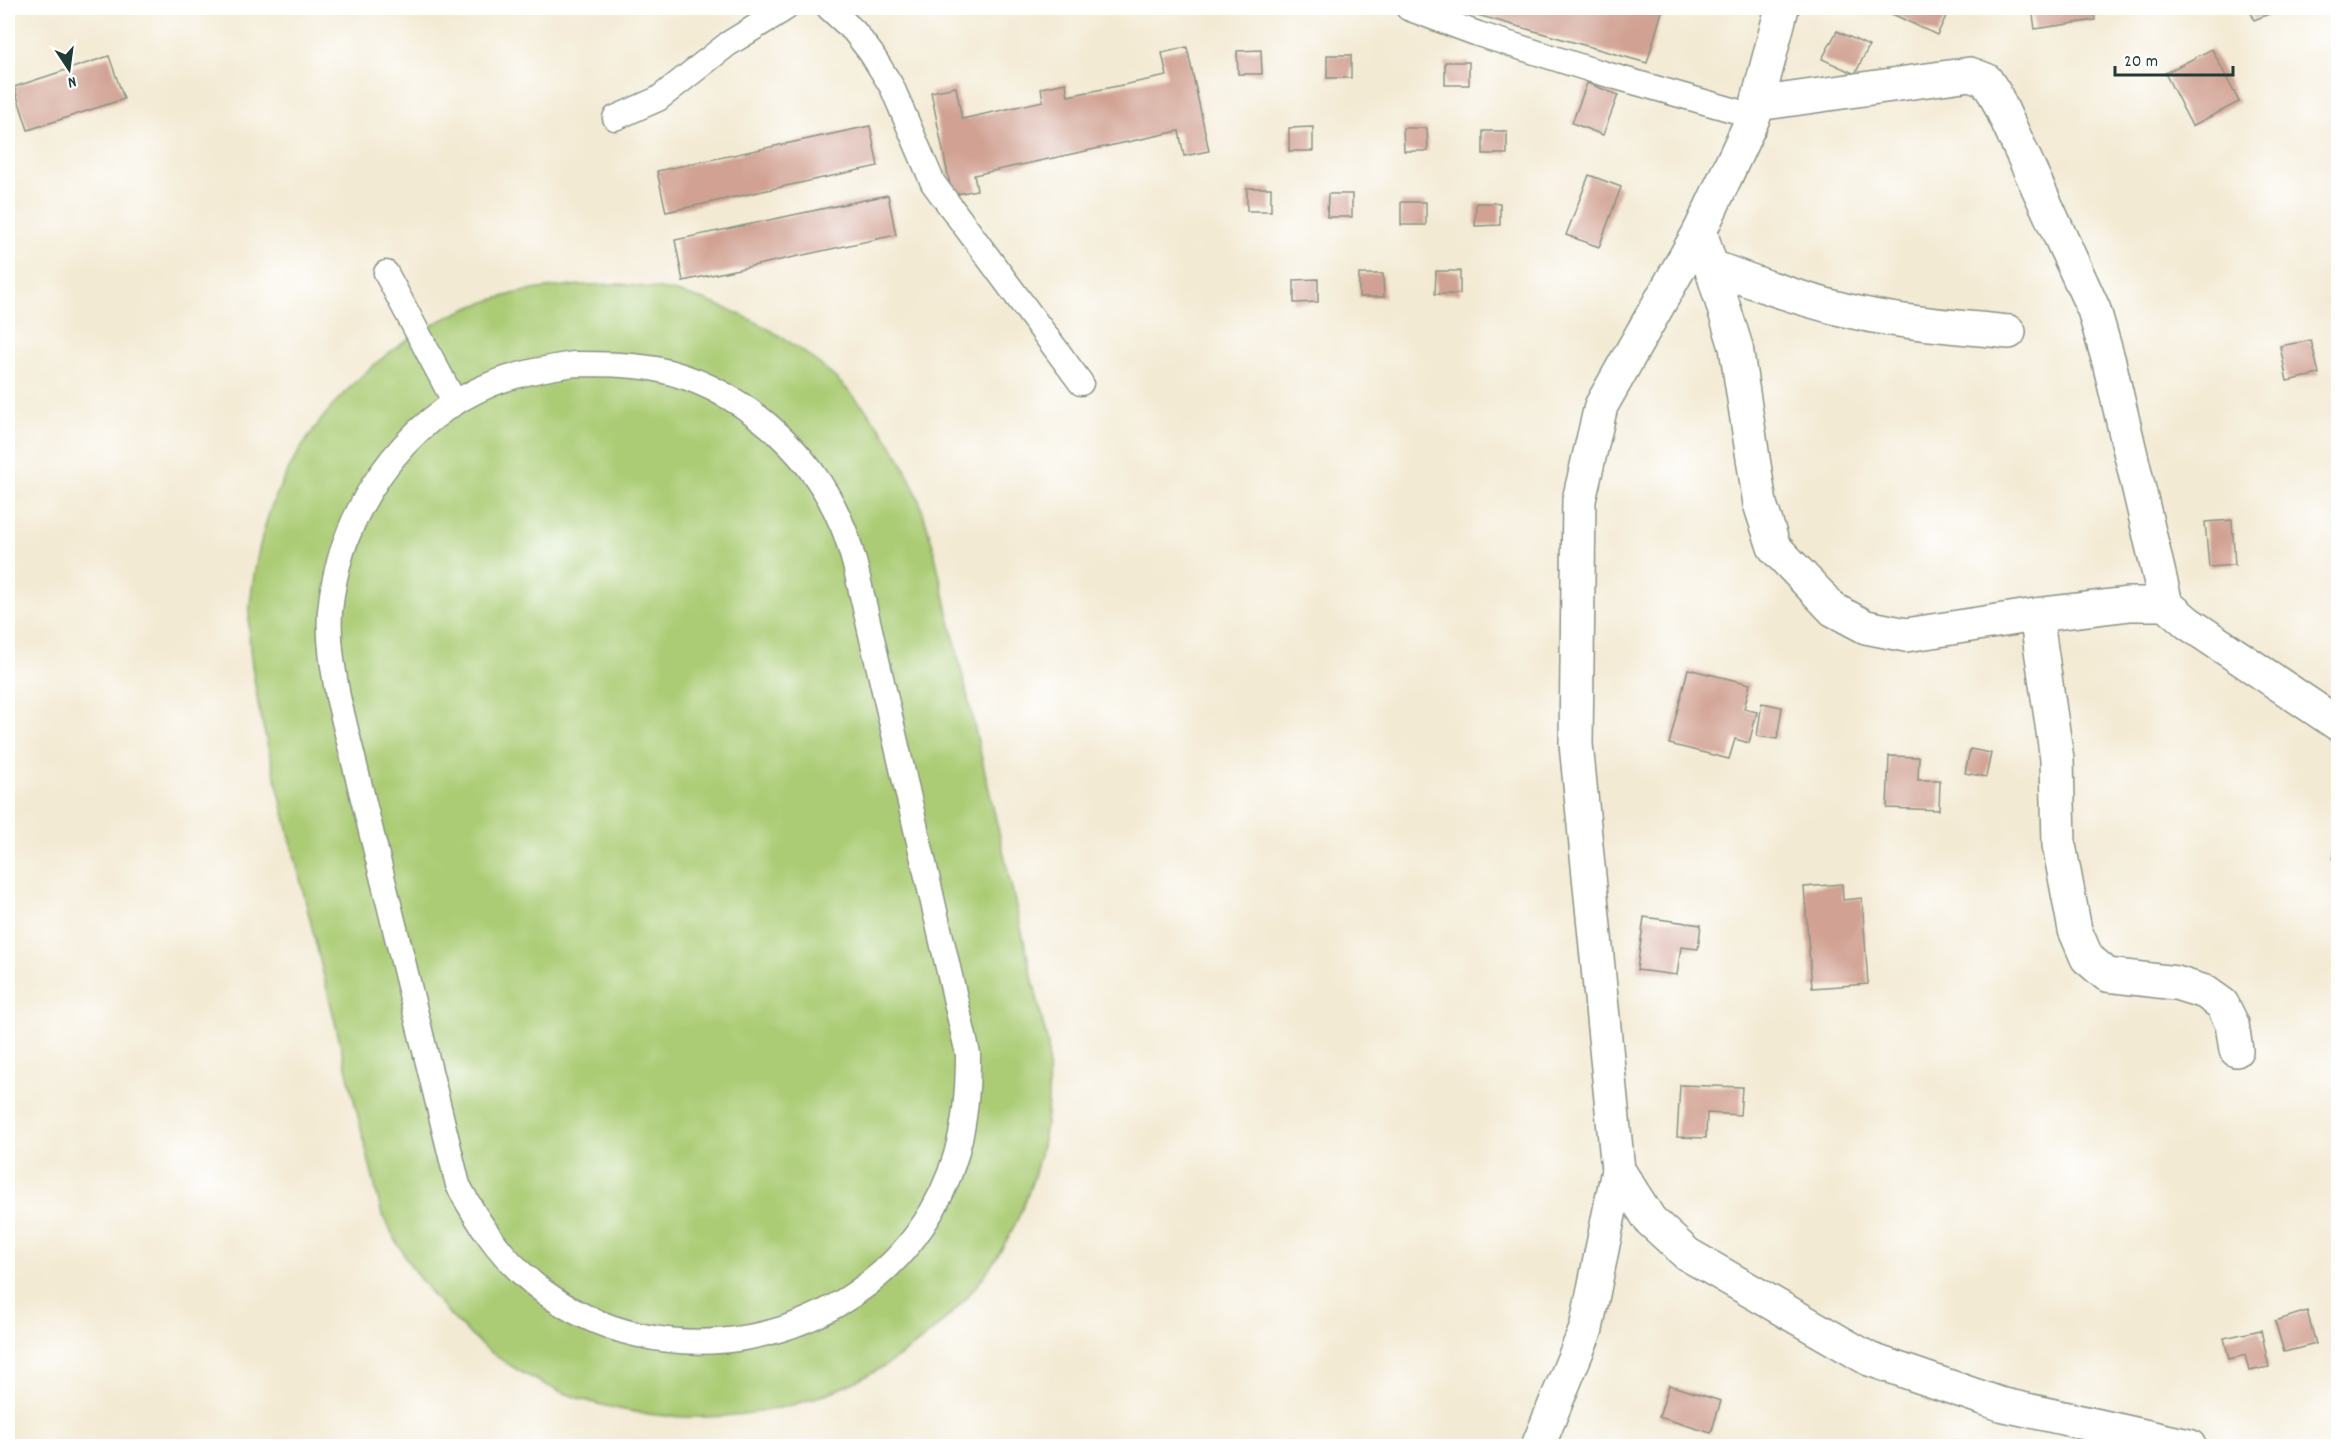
<svg xmlns="http://www.w3.org/2000/svg" width="2346" height="1454" viewBox="0 0 2346 1454" font-family="Dekko,sans-serif">
<style>
.green{fill:#abcc74;stroke:#658454;stroke-width:1.5}
.building{fill:#d1a293}
.lines{fill:none;stroke-linecap:round;stroke-linejoin:round}
.service-casing{stroke:#899484;stroke-width:27}
.minor-casing{stroke:#899484;stroke-width:36}
.service{stroke:#fff;stroke-width:24}
.minor{stroke:#fff;stroke-width:33}
</style>
<rect width="100%" height="100%" fill="#fff"/>
<filter id="ink" filterUnits="userSpaceOnUse"><feTurbulence type="fractalNoise" baseFrequency=".0167" numOctaves="2"/><feDisplacementMap in="SourceGraphic" scale="12" xChannelSelector="R" yChannelSelector="G"/><feConvolveMatrix kernelMatrix="1 2 1 2 8 2 1 2 1" color-interpolation-filters="sRGB"/></filter>
<filter id="wash" filterUnits="userSpaceOnUse"><feTurbulence type="fractalNoise" baseFrequency=".008" numOctaves="4" result="noise"/><feDisplacementMap in="SourceGraphic" scale="24" xChannelSelector="R" yChannelSelector="G"/><feGaussianBlur stdDeviation="1.35" result="paint"/><feColorMatrix in="noise" values="0 0 0 0 0 0 0 0 0 0 0 0 0 0 0 0 0 1.4 0 .05"/><feComposite in="paint" operator="in"/></filter>
<g filter="url(#wash)">
<rect width="100%" height="100%" fill="#f3ead3"/>
<path class="green" d="M622,284C640,287 659,288 676,292C780,318 877,393 917,495C923,510 927,527 932,543L1048,1045C1048,1063 1049,1081 1048,1099C1046,1151 1027,1208 1000,1252C908,1401 720,1454 559,1391C533,1379 505,1365 483,1346C456,1323 431,1296 411,1266C400,1250 392,1232 382,1215L260,714C254,678 246,641 250,605C254,570 261,532 274,500C317,399 407,319 513,294C549,285 585,285 622,284Z"/>
<g id="blocks">
<g class="building">
<path d="M1453,8H1663L1647,63Z"/>
<path d="M1892,8H1950L1937,35L1890,13Z"/>
<path d="M2032,8H2093L2095,20L2035,29Z"/>
<path d="M2249,8H2284L2254,20Z"/>
<path d="M1837,31L1869,46L1855,74L1822,59Z"/>
<path d="M1187,47L1209,151L1184,156L1179,131L974,175L977,190L952,195L931,92L956,87L962,119L1043,101L1041,88L1066,83L1068,96L1167,76L1162,53Z"/>
<path d="M2212,49L2239,102L2192,126L2165,73Z"/>
<path d="M1261,50L1262,74H1238L1237,51Z"/>
<rect x="1327" y="55" width="24" height="23"/>
<path d="M109,56L124,99L28,130L14,87Z"/>
<rect x="1445" y="62" width="24" height="23"/>
<path d="M1587,83L1618,95L1603,135L1572,123Z"/>
<path d="M870,126L878,166L666,212L657,171Z"/>
<path d="M1313,127V151H1289V128Z"/>
<path d="M1403,128H1427L1428,151H1404Z"/>
<rect x="1483" y="131" width="24" height="23"/>
<path d="M1589,175L1621,187L1599,247L1566,235Z"/>
<rect x="1247" y="188" width="24" height="23"/>
<path d="M1328,194H1352V217H1327Z"/>
<path d="M888,195L896,235L683,281L675,240Z"/>
<rect x="1401" y="202" width="25" height="23"/>
<path d="M1476,203H1500V225L1475,226Z"/>
<path d="M1436,271H1460V294H1435Z"/>
<path d="M1359,274H1383L1384,297H1359Z"/>
<path d="M1318,279V302L1294,303V280Z"/>
<path d="M2311,340L2319,374L2287,381L2280,346Z"/>
<path d="M2232,520L2235,565L2209,567L2205,522Z"/>
<path d="M1688,669L1750,684L1744,709L1757,712L1749,743L1735,739L1729,759L1669,744Z"/>
<path d="M1762,703L1782,707L1777,739L1757,736Z"/>
<path d="M1970,749L1991,753L1986,777L1965,773Z"/>
<path d="M1889,756L1919,757L1918,780H1940L1939,810L1887,808Z"/>
<path d="M2337,837H2338V861L2333,860Z"/>
<path d="M1842,884L1843,900L1862,898L1868,984L1812,988L1804,887Z"/>
<path d="M1644,917L1701,925L1698,949L1681,947L1677,975L1637,970Z"/>
<path d="M1680,1085L1742,1087L1740,1115L1707,1113L1706,1138L1677,1137Z"/>
<path d="M2307,1311L2316,1344L2284,1352L2275,1321Z"/>
<path d="M2261,1330L2269,1367L2249,1371L2245,1355L2229,1359L2224,1338Z"/>
<path d="M1669,1385L1721,1401L1711,1433L1659,1417Z"/>
</g>
</g>
</g>
<g filter="url(#ink)">
<use href="#blocks" fill-opacity="0" stroke="#899484" stroke-width="1.5"/>
<g class="lines">
<g class="service-casing">
<g id="service">
<path d="M829,8L854,31L871,53L892,87L933,183L1081,383"/>
<path d="M1408,8L1478,34L1595,71L1754,116"/>
<path d="M615,118L658,99L728,44L786,8"/>
<path d="M386,273L455,403"/>
<path d="M574,364C601,364 628,364 656,369C737,386 811,449 842,525C848,538 851,552 855,565L968,1054C968,1111 961,1161 932,1211C852,1348 659,1385 535,1285C501,1257 478,1223 458,1185L338,697C333,668 328,640 330,611C339,514 401,420 494,383C520,373 546,368 574,364Z"/>
</g>
</g>
<g class="minor-casing">
<g id="minor">
<path d="M1757,104L1970,74L1986,80L1995,94L2094,310L2109,362L2166,604"/>
<path d="M1700,231L1736,347L1760,504L1774,547L1834,610L1866,627L1906,635L2036,615L2129,604H2166L2188,623L2338,724"/>
<path d="M1710,266C1753,282 1796,298 1841,309C1896,323 1953,326 2009,332"/>
<path d="M2036,615L2057,759L2059,845L2075,930L2087,958L2107,975L2176,983L2205,992L2222,1004L2232,1024L2236,1050"/>
<path d="M1618,1170L1650,1220L1687,1254L1869,1359L2000,1404L2189,1446"/>
<path d="M1538,1446L1586,1329L1618,1170L1576,744L1579,500L1601,406L1700,231L1754,116L1782,8"/>
</g>
</g>
<use href="#service" class="service"/>
<use href="#minor" class="minor"/>
</g>
</g>
<rect width="2346" height="1454" fill="none" stroke="#fff" stroke-width="30"/>
<g transform="translate(69 69) rotate(167)" stroke="#ffffff" stroke-width="4.5" paint-order="stroke">
<path d="M0-4.5L10 22L0 15L-10 22Z" fill="#1f3d34"/>
<text y="-9" font-size="16" font-weight="bold" text-anchor="middle" fill="#1f3d34">N</text>
</g>
<path d="M2115 66v9h118v-9" fill="none" stroke="#1f3d34" stroke-width="3"/>
<text x="2124" y="66" font-size="18" fill="#1f3d34" stroke="#ffffff" stroke-width="4.5" paint-order="stroke">20 m</text>
</svg>
